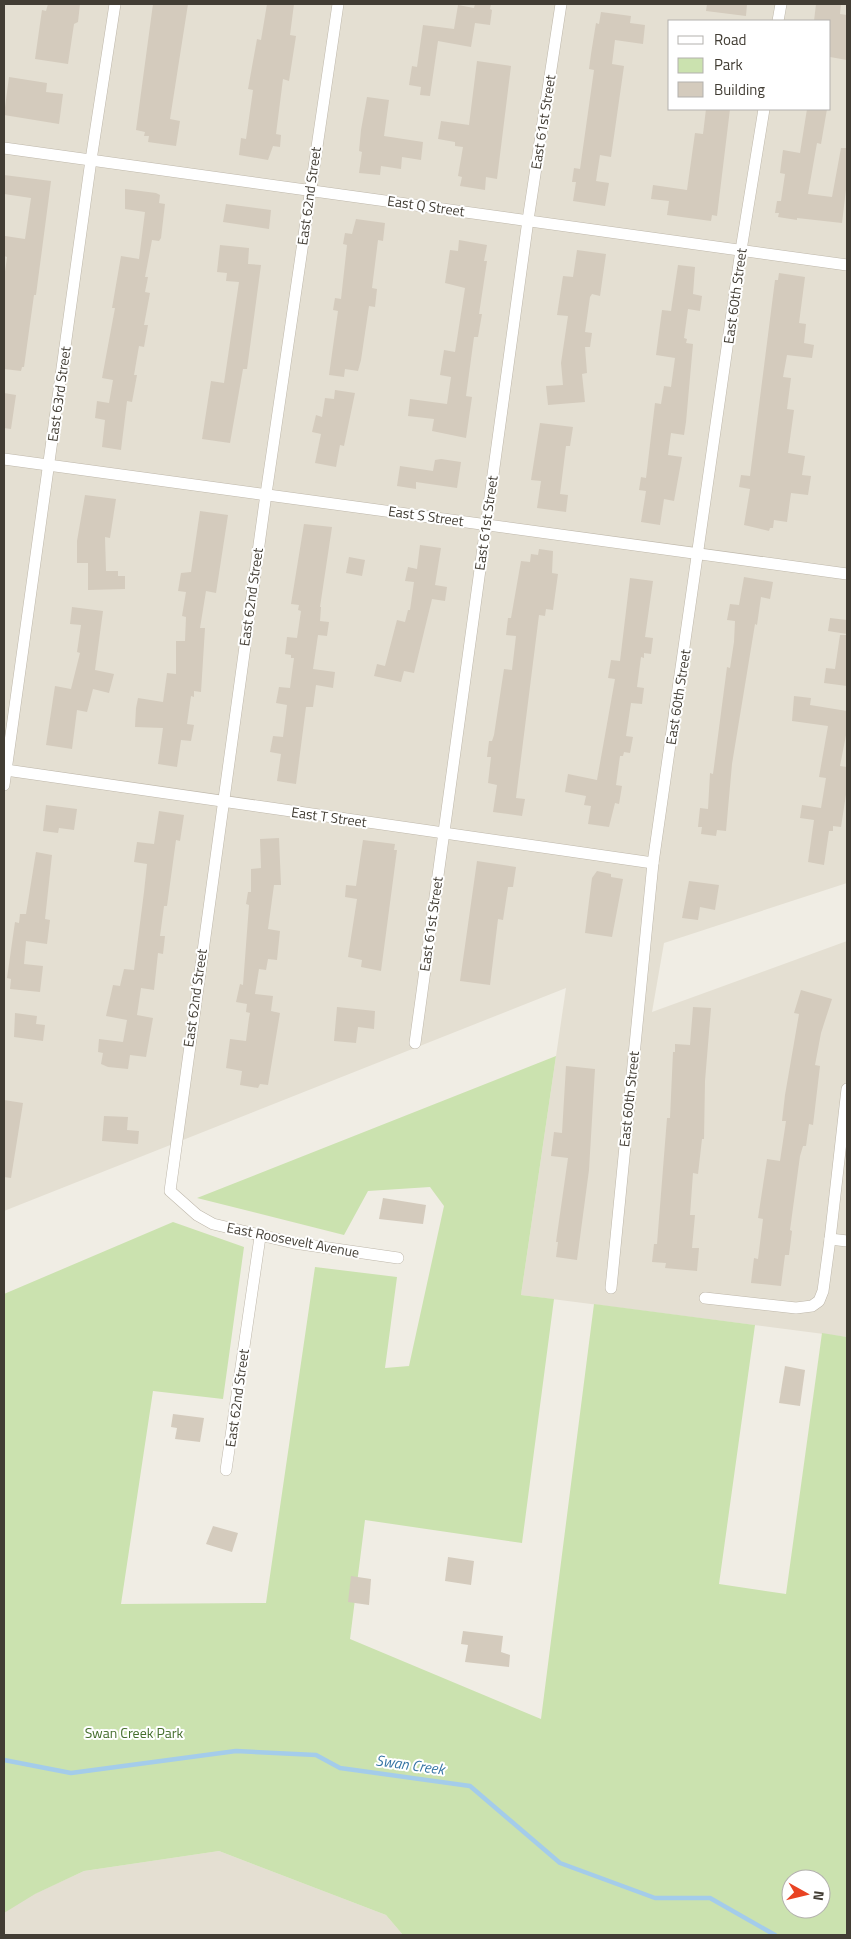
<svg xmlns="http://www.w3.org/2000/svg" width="851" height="1939" viewBox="0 0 851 1939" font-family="'Titillium Web',sans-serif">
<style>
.residential{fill:#e4dfd2;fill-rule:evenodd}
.green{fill:#cbe2af;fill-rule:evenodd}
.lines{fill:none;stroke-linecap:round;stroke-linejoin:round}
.stream{stroke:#a4ccea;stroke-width:4.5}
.building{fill:#d4cbbd}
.street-casing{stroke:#beb7aa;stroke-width:12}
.street{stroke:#fff;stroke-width:11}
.labels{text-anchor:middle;stroke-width:4;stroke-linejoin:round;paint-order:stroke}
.street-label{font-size:14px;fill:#423d34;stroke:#fff}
.park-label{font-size:14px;fill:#456e2d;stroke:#fff}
.water-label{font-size:15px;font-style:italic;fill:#3775a5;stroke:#fff}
</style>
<rect width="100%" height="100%" fill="#f0ede4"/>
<g class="residential">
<path d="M4,4H847V883L664,943L652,1012L847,941V1337L521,1295L566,988L4,1211ZM670,21H830V109H670Z"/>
<path d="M219,1851L386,1915L403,1935H4V1908L84,1871Z"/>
</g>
<path class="green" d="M556,1056L521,1295L554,1299L522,1543L365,1520L350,1639L541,1719L594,1304L755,1325L719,1584L786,1594L822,1333L847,1337V1935H403L386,1915L219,1851L84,1871L35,1894L4,1913V1294L173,1222L244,1247L223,1399L153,1391L121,1604L266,1603L315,1267L397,1277L385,1368L409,1366L444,1206L430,1187L368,1191L344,1235L197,1198ZM791,1879H821V1909H791Z"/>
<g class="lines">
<path class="stream" d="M4,1760L71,1773L236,1751L316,1755L340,1768L470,1786L560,1863L655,1898H710L775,1935"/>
</g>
<g class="building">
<path d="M48,4H80L78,22L74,24L68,64L35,59L42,10L46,11Z"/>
<path d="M153,4H188L170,119L180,121L176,146L148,142L149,136H144L145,132L136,130Z"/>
<path d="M267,4H294L290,35L296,36L289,81L283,79L276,134L281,135L280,147L273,146L268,160L239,155L241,138L246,139L253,90L248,89L257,39L261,40Z"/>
<path d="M475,4H491L490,9L492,10L490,25L475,23L471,47L438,41L430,96L420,95L421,87L409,85L412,66L417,67L423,25L454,29L458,5L474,8Z"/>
<path d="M707,4H747L746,16L706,11Z"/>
<path d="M816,4H841L840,14L847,15V60L830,57V21H814Z"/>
<path d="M601,12L631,16L630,23L645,25L643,44L615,40L612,64L624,66L611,157L600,155L596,181L609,183L605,206L573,201L576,182H572L574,168L580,169L594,70L589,69L591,54L596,23L599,24Z"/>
<path d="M477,61L511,66L497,179L486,177L485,190L460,186L462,177L458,176L463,147L455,146V142L438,139L441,121L469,125Z"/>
<path d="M9,77L47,83L46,92L63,94L59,124L4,115Z"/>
<path d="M367,97L389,100L384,136L423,142L421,160L402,157L401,169L381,166L380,175L359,173L362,152L359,151L361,130Z"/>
<path d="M706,109H730L717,216L712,215L711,221L667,215L669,201L651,199L653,185L687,190L695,133L703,134Z"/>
<path d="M807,109H827L821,144L817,143L808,194L832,197L841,148H847V181L842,223L797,218V220L778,217L779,213H775L777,201H781L785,174L780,173L783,150L800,153Z"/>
<path d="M4,175L51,181L36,295H34L24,367H22L21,371L4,369V279L7,257L4,256V246L5,236L25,239L31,198L4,194Z"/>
<path d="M125,189L156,193L160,195L159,203L165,204L161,238L159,241L152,240L145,277H148L145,292L150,293L144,325H148L144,347L139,346L134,375H137L132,402L127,401L121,450L102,447L105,420L95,418L97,401L109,403L113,380L102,378L115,308H112L121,256L139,259L145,212L125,209Z"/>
<path d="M226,204L271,210L269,229L223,222Z"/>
<path d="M356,219L385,223L383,241L378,240L372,288L377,289L375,307L369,306L361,360L358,371L345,369L344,377L329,375L338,311L333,310L335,298L341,299L347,245L343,244L345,233L352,234Z"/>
<path d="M459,240L487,245L484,261H487L479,314H482L478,337H474L466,396L472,397L466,438L432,431L434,419L408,416L410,399L447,404L451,377L440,375L444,350L455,352L465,288L445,283L450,250L458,251Z"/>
<path d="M220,245L249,248L248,264L261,265L247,369H243L230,443L202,439L211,381L224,383L239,282L226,281L227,273L217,272Z"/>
<path d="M577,250L606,254L600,296L592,294L590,297L585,332L592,333L590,347H585L587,373L582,374L585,402L548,405L546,386L563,385L561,363L568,316L557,315L563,276L573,277Z"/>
<path d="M678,265L695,267L693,294L702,296L700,311L688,309L684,338L687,339L686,343L693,344L686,422L684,435L671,433L668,455L682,457L674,501L664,499L660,525L641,522L646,491L639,490L641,477L646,478L655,403L661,404L664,386L671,387L675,358L656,355L662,310L671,311Z"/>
<path d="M779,273L805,277L799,323L806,324L804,343L814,345L812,358L787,355L783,377L791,378L787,409L794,410L788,453L805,456L802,475L811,476L808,495L791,493L787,522L774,520L773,528H770L769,531L744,525L750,489L739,487L741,475L750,476L775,280H778Z"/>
<path d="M335,390L355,393L344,446L340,445L336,467L315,463L321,434L312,432L316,415L322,417L325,398L334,399Z"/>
<path d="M4,393L16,395L11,429L4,428Z"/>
<path d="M540,423L573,427L570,446H566L560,494L568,495L566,512L537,508L541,481L531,480Z"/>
<path d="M441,459L461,462L457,488L416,482V489L397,486L400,466L433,471L435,460Z"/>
<path d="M85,495L116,499L110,538L105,537L106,571H118V576H125V589L88,590V563H77V541Z"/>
<path d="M200,511L228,515L216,593L206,591L200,628H205L201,692L194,691V697L191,696L187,724L194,725L191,741L181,740L177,767L158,764L163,728L135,727L136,708L138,698L163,702L167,673L176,674V641H185L186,617L182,616L186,592L178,591L181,573L191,572Z"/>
<path d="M304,524L332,527L320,607H321L320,621L329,622L327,636L318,635L313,669L335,672L333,688L316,685L313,707H306L296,784L277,781L281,754L270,752L273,736L283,737L287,705L276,703L279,687L290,688L294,658H291V655L285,654L287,637L297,638L301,611L298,610L299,605L291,604Z"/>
<path d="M420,545L441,548L435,585L447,587L445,601L432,599L414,673L404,671L401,682L374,676L377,664L385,666L397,620L405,622L408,610H410L414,582L405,581L408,567L417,569Z"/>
<path d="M539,549L553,551L552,573L558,574L553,610L546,609L545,616L539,615L516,798L525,799L522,816L493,812L497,785L488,783L491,757H487L489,741H492L494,735L504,669L512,670L516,636L506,635L508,618H511L521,561L530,562L531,554L538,555Z"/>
<path d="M349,557L365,560L362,576L346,573Z"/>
<path d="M744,577L773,582L770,599L761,597L757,625L755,624L732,764L726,831L717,830L716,836L701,834L702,827H698L700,808L708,809L710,773L713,774L727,667L730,668L734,642L735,621L727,620L730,604L739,605Z"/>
<path d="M630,578L653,581L645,637L653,638L651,654L644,653V658L641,657L637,687L644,688L642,704L631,703L626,736L633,737L630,753L624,752L623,756H620L616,785L622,786L619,804L615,803L609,827L588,824L591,806L584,805L586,796L565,792L568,774L597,780L615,679L608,678L611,660L620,661Z"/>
<path d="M72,607L103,611L95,670L114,674L109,693L93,689L87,712L77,710L72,749L46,745L55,686L71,689L80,653L77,652L81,625L70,624Z"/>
<path d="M830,618L847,620V634L828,631Z"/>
<path d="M840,635H847V686L824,683L826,668L835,669Z"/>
<path d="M794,696L811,698L810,705L847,711V730L840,766L847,767V788L841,827L833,826V831H829L824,865L808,862L814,820L800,818L802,805L821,808L826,778L819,777L828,726L792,721Z"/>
<path d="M46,805L77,809L74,830L59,828L58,833L43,831Z"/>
<path d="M159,811L184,815L180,841L176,840L167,906H164L160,936H165L163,954L158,953L154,990L141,988L137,1015L153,1018L146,1057L130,1055L128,1069L108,1067L101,1064L103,1053L98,1052L99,1039L123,1042L127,1020L106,1016L113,985L120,986L124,969L134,970L144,892L147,864L134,862L137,842L154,844Z"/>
<path d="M279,838L281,885H274L268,929L280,931L277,960L268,959L266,970L259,969L255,994L273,996L271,1011L280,1013L268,1085L260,1084L258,1088L240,1085L242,1071L226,1068L230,1039L246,1041L249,1018L250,1013L246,1012L247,1004L236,1002L240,984L243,985L249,905L246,904L248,892H251V869L261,868L260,839Z"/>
<path d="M363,840L395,844L394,850H397L381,971L361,967L362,960L348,957L357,899L345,897L346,885L356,886Z"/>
<path d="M36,852L52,855L45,919L50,920L47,944L26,941L24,964L43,966L40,992L10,989L11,979L7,978L15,922L19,923L20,914H26Z"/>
<path d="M477,861L516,867L513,887H508L503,920L498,919L490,985L460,981Z"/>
<path d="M597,871L611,874V877L623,879L612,937L585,933L592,878Z"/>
<path d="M689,881L719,885L715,910L700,907L698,920L682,918Z"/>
<path d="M801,990L832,999L821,1033L815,1065L820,1066L813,1125L809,1124L806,1146H803L800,1156L790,1230L792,1231L789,1255H785L781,1286L751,1283L754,1258L758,1259L763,1219L758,1218L767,1159L780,1161L786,1121H782L785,1095L799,1014L794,1013Z"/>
<path d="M337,1007L375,1011L374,1029L358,1027L356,1043L334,1041Z"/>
<path d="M693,1007L711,1008L705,1081L704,1139H702L698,1174L693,1173L690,1215H695L692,1248H699L697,1271L665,1268L666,1263L652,1262L654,1244H657L667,1118H670L673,1052H675V1044L690,1045Z"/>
<path d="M15,1013L37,1016L36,1024L45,1025L43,1041L14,1037Z"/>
<path d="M566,1066L595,1069L589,1170L577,1260L556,1257L558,1242H556L568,1158L551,1156L554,1132L562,1133Z"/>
<path d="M4,1100L23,1103L11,1178L4,1177Z"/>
<path d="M104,1116L128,1117L127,1130L139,1131L138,1144L102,1141Z"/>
<path d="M383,1198L426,1205L423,1224L379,1219Z"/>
<path d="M785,1366L805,1370L800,1406L779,1403Z"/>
<path d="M173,1414L204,1418L200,1442L175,1439L177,1428L171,1427Z"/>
<path d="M213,1526L238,1533L232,1552L206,1544Z"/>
<path d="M448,1557L474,1561L471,1585L445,1581Z"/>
<path d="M351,1576L371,1579L369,1605L348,1602Z"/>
<path d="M463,1631L503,1636L501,1652L510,1655L509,1667L465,1662L468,1645L461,1644Z"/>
</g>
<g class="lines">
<g class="street-casing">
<g id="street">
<path d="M338,4L266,494L170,1191L197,1215L213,1224L294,1243L398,1258"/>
<path d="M778,21L781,4"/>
<path d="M4,148L847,265"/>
<path d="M4,459L847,574"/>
<path d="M6,770L653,863"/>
<path d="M4,785L91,160L115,4"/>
<path d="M415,1043L528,220L561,4"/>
<path d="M830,1239L847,1241"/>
<path d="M611,1288L653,863L741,250L764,109"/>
<path d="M705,1298L796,1308L812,1306L819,1301L823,1291L830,1239L847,1089"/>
<path d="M226,1470L260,1237"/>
</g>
</g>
<use href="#street" class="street"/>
</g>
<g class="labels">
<g class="street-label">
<text transform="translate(543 122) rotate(-81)" y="5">East 61st Street</text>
<text transform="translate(309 196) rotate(-82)" y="5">East 62nd Street</text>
<text transform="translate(426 206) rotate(8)" y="5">East Q Street</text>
<text transform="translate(735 296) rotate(-82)" y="5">East 60th Street</text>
<text transform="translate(59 394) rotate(-82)" y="5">East 63rd Street</text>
<text transform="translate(426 516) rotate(8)" y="5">East S Street</text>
<text transform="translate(486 523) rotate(-82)" y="5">East 61st Street</text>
<text transform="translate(251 597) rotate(-82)" y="5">East 62nd Street</text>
<text transform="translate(678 697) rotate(-81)" y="5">East 60th Street</text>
<text transform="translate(329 817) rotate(8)" y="5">East T Street</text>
<text transform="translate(431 924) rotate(-82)" y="5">East 61st Street</text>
<text transform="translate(195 998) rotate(-82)" y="5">East 62nd Street</text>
<text transform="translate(629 1099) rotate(-84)" y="5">East 60th Street</text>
<text transform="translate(293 1240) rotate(11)" y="5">East Roosevelt Avenue</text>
<text transform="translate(237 1398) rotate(-82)" y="5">East 62nd Street</text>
</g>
<g class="park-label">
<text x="134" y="1738">Swan Creek Park</text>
</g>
<g class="water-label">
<text transform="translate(410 1765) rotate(8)" y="5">Swan Creek</text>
</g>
</g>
<rect width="851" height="1939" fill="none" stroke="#423d34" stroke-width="10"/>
<rect x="668" y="20" width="162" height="90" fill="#ffffff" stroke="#b3b1ae"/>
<rect x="678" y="36" width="25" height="8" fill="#ffffff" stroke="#b3b1ae"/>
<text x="714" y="45" font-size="15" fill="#423d34">Road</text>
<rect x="678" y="58" width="25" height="15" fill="#cbe2af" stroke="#b3b1ae"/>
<text x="714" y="70" font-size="15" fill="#423d34">Park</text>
<rect x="678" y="82" width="25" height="15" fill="#d4cbbd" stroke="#b3b1ae"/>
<text x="714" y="95" font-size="15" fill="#423d34">Building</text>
<g transform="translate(806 1894) rotate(98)"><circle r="24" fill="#ffffff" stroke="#b3b1ae"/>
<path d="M0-4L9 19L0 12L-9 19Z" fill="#e94323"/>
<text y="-8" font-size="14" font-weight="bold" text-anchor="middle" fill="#423d34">N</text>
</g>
</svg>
